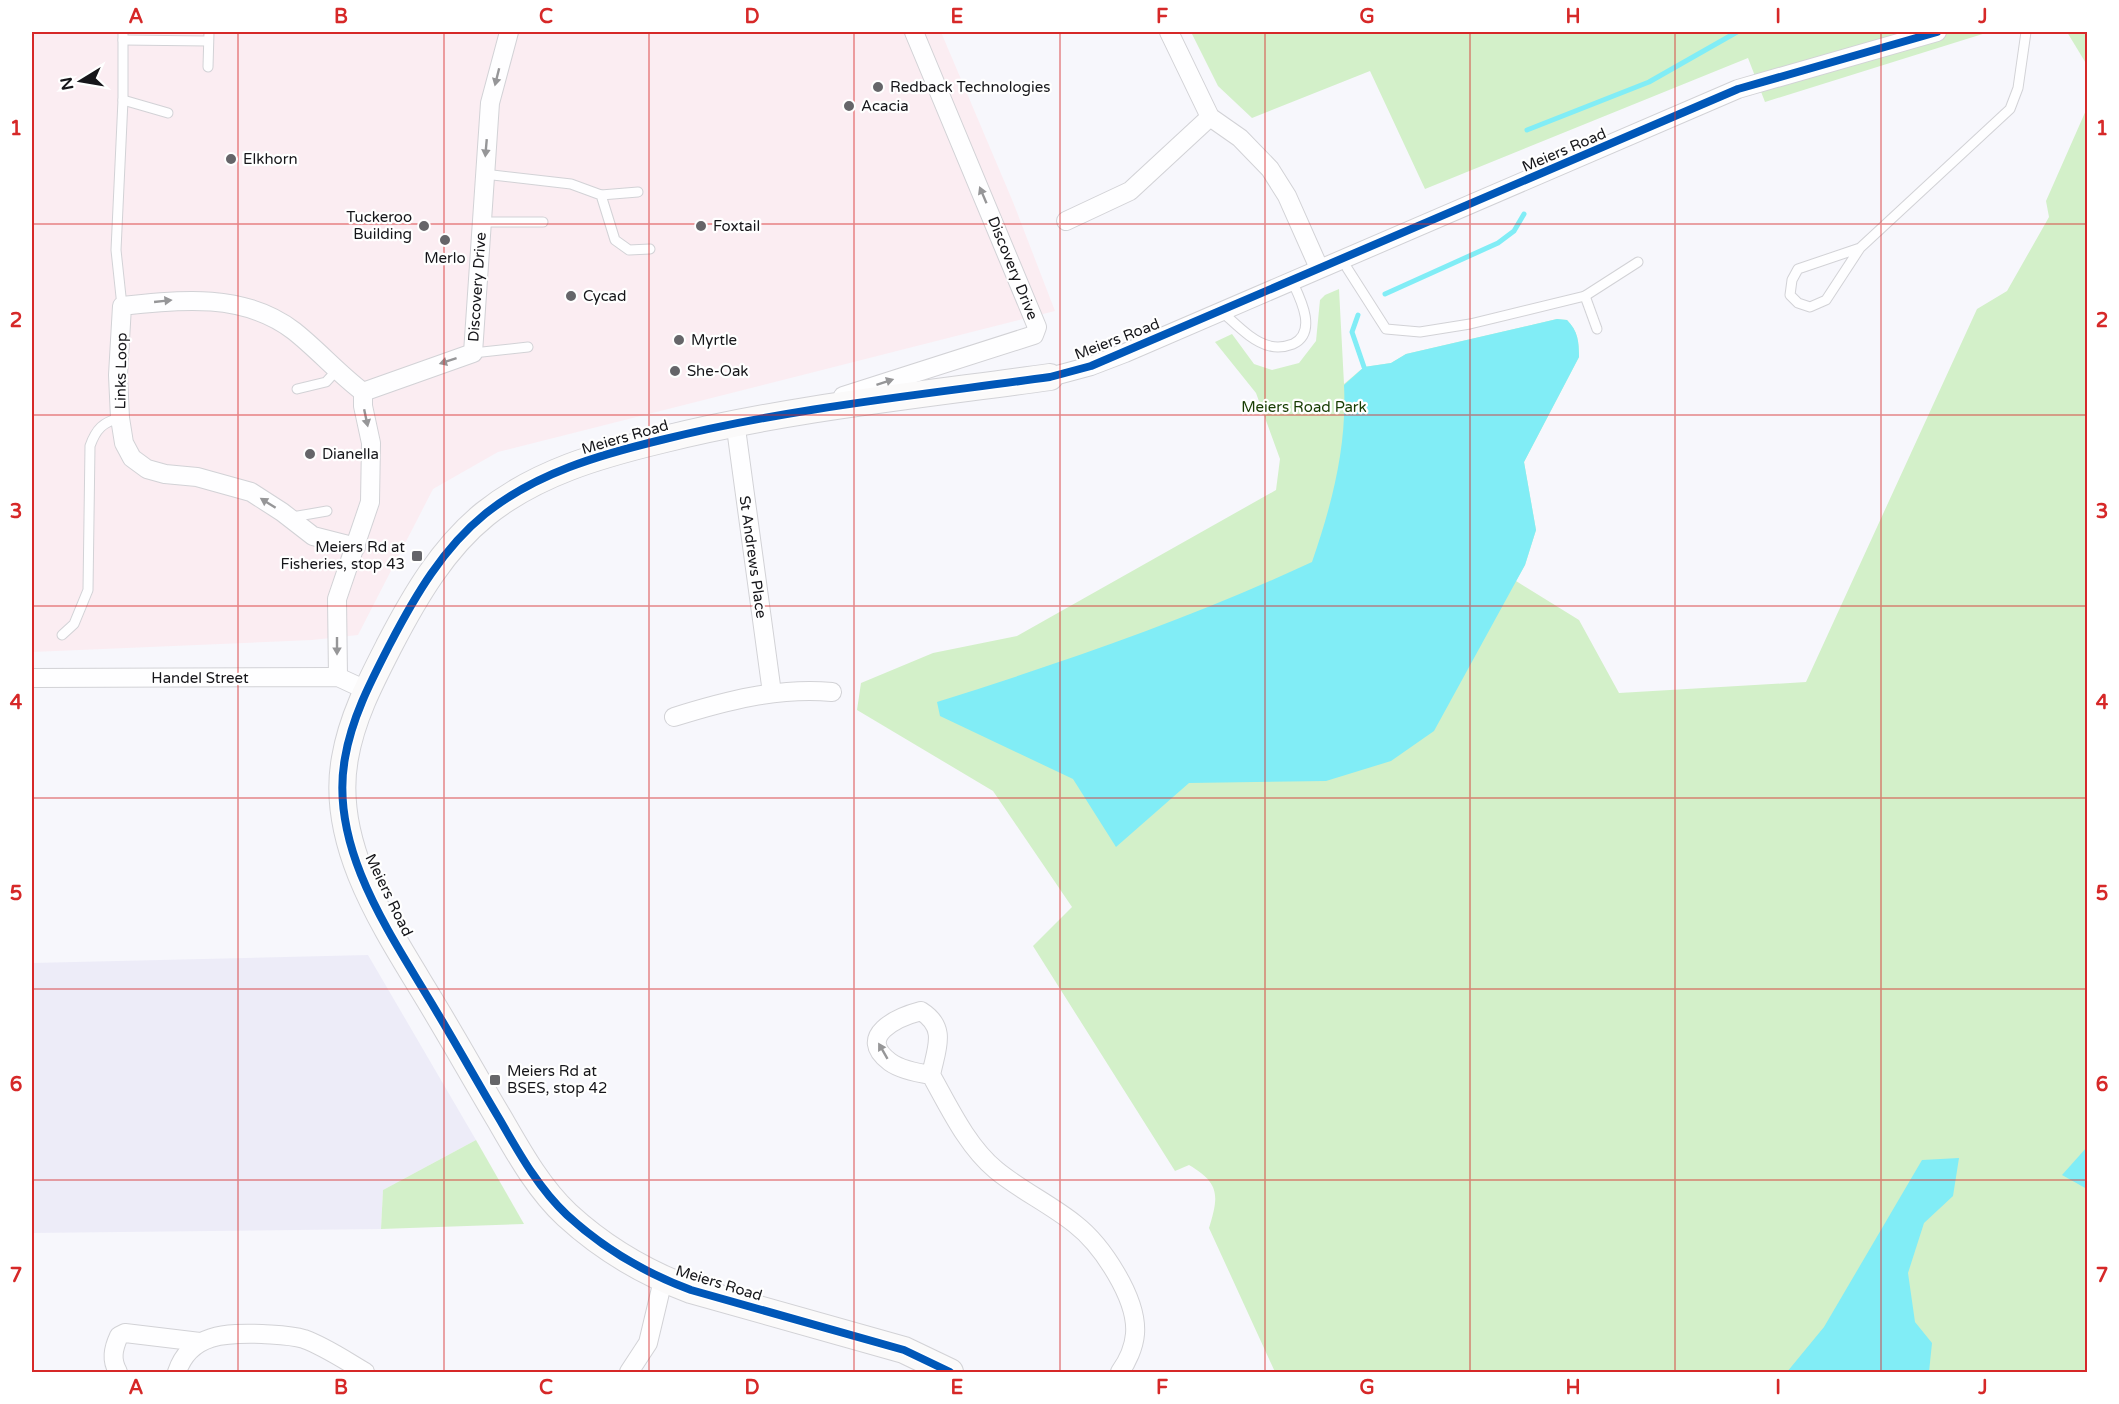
<svg xmlns="http://www.w3.org/2000/svg" width="2119" height="1404" viewBox="0 0 2119 1404" font-family="'Varela Round',sans-serif">
<style>
.built{fill:#edecf8}
.industrial{fill:#fbedf2}
.green{fill:#d3f0c9}
.water{fill:#81edf6}
.lines{fill:none;stroke-linecap:round;stroke-linejoin:round}
.stream{stroke:#81edf6;stroke-width:5}
.lane-casing{stroke:#d2d2d6;stroke-width:11}
.street-casing{stroke:#d2d2d6;stroke-width:20}
.secondary-casing{stroke:#d2d2d6;stroke-width:28}
.lane{stroke:#fefeff;stroke-width:9}
.street{stroke:#fefeff;stroke-width:18}
.secondary{stroke:#fbfafa;stroke-width:26}
.cycleway-casing{stroke:#fff;stroke-width:11}
.cycleway{stroke:#0057b8;stroke-width:8}
.oneway{fill:#969698}
.grid{fill:none;stroke:#d62828;stroke-width:1.5;stroke-opacity:0.55}
.poi-dot{fill:#656569;stroke:#fff;stroke-width:2}
.labels{text-anchor:middle;stroke-width:4.5;stroke-linejoin:round;paint-order:stroke}
.poi-label{font-size:15px;fill:#16161a;stroke:#fff;text-anchor:start}
.street-label{font-size:15px;fill:#16161a;stroke:#fff}
.park-label{font-size:15px;fill:#173c02;stroke:#fff}
.neatline{fill:none;stroke:#d62828;stroke-width:2}
.grid-label{font-size:20px;text-anchor:middle;font-weight:bold;fill:#d62828}
</style>
<rect width="100%" height="100%" fill="#f7f7fc"/>
<path class="built" d="M368,955L476,1140L383,1190L381,1229L32,1233V963Z"/>
<path class="industrial" d="M32,32H941L1013,202L1055,311L498,452L433,489L358,635L312,640L32,652Z"/>
<g class="green">
<path d="M1191,32H1989L1765,102L1748,58L1425,189L1370,71L1252,118L1218,86Z"/>
<path d="M2067,32H2087V65Z"/>
<path d="M2087,108V1372H1275L1209,1228C1219,1196 1220,1183 1189,1165L1175,1171L1033,946L1072,907L993,791L857,710L861,683L933,653L1017,636L1276,490L1280,459L1256,393L1215,342L1232,334L1254,364L1272,370L1299,363L1316,341L1320,300L1325,295L1339,289L1344,384L1364,367L1391,363L1406,354L1557,319L1567,320C1578,331 1579,342 1579,357L1524,462L1536,530L1525,565L1516,581L1579,620L1619,693L1806,682L1977,309L2007,291L2049,217L2046,201Z"/>
<path d="M476,1140L524,1224L381,1229L383,1190Z"/>
</g>
<g class="water">
<path d="M1557,319L1567,320C1578,331 1579,342 1579,357L1524,462L1536,530L1525,565L1434,731L1391,761L1326,781L1189,783L1116,847L1073,779L940,716L937,702C1064,662 1192,618 1312,562C1332,504 1347,447 1344,385L1364,367L1391,363L1406,354Z"/>
<path d="M2087,1147V1189L2062,1175Z"/>
<path d="M1959,1158L1953,1196L1924,1223L1908,1273L1915,1322L1932,1343L1929,1372H1787L1824,1327L1922,1160Z"/>
</g>
<g class="lines">
<g class="stream">
<path d="M1527,130L1649,82L1737,32"/>
<path d="M1385,294L1498,243L1514,231L1524,214"/>
<path d="M1358,315L1352,332L1364,367"/>
</g>
<g class="lane-casing">
<g id="lane">
<path d="M123,40L208,41"/>
<path d="M208,67L209,32"/>
<path d="M123,100L168,113"/>
<path d="M484,174L571,184L601,195L615,240L629,250L650,249"/>
<path d="M601,195L638,192"/>
<path d="M482,222H543"/>
<path d="M1860,248L1798,269L1792,280L1790,295L1798,303L1810,307L1826,300L1860,248L2010,109L2018,88L2026,32"/>
<path d="M1347,268L1386,329L1420,332L1470,324L1585,296L1638,262"/>
<path d="M1585,296L1597,329"/>
<path d="M122,306L116,250L123,100V32"/>
<path d="M1221,311C1235,323 1252,342 1270,346C1278,348 1285,347 1293,344C1318,332 1300,298 1292,281"/>
<path d="M473,353L528,347"/>
<path d="M297,389L326,382L337,370"/>
<path d="M292,517L327,511"/>
<path d="M62,635L74,624L88,590L90,446C96,429 103,422 120,418"/>
</g>
</g>
<g class="street-casing">
<g id="street">
<path d="M1169,32L1210,117L1240,138L1270,169L1287,196L1319,268"/>
<path d="M1066,221L1130,191L1210,117"/>
<path d="M1050,377L1091,366L1125,353L1738,89L1937,32"/>
<path d="M363,392L473,353L490,103L509,32"/>
<path d="M843,396L1034,335L1037,327L914,32"/>
<path d="M735,421L772,693"/>
<path d="M356,547L313,536L282,512L251,492L197,477L165,474L147,469L132,458L124,443L120,418L118,375L122,306C180,299 245,293 294,331C318,350 339,374 363,392"/>
<path d="M338,677L337,599L370,502L371,443L363,406V392"/>
<path d="M32,678L338,677L366,690"/>
<path d="M674,717C725,701 778,687 832,692"/>
<path d="M931,1075C918,1073 901,1070 890,1062C855,1036 898,1017 921,1011C948,1028 936,1049 931,1075C949,1107 967,1146 996,1170C1020,1190 1050,1204 1075,1224C1102,1245 1138,1299 1135,1334C1134,1347 1127,1362 1120,1372"/>
<path d="M118,1372C111,1360 113,1349 119,1336L125,1333L200,1342"/>
<path d="M177,1372C190,1333 227,1333 262,1334C276,1335 291,1335 304,1339C326,1347 346,1361 365,1372"/>
<path d="M629,1372L648,1343L663,1280"/>
</g>
</g>
<g class="secondary-casing">
<path id="secondary" d="M950,1372L904,1350L691,1290C645,1273 604,1249 567,1215C539,1189 519,1153 500,1120C479,1085 459,1049 438,1014C394,939 328,850 345,758C352,717 371,681 390,644C415,596 443,548 485,514C536,473 599,455 661,440C789,408 920,395 1050,377"/>
</g>
<use href="#lane" class="lane"/>
<use href="#street" class="street"/>
<use href="#secondary" class="secondary"/>
<g class="cycleway-casing">
<path id="cycleway" d="M950,1372L904,1350L691,1290C645,1273 604,1249 567,1215C539,1189 519,1153 500,1120C479,1085 459,1049 438,1014C394,939 328,850 345,758C352,717 371,681 390,644C415,596 443,548 485,514C536,473 599,455 661,440C789,408 920,395 1050,377L1091,366L1738,89L1937,32"/>
</g>
<use href="#cycleway" class="cycleway"/>
</g>
<defs><path id="oneway-solid" d="M-6-.8H1V-3.2L6.5 0L1 3.2V.8H-6Z" transform="scale(1.5)"/></defs>
<g class="oneway">
<use href="#oneway-solid" transform="translate(497 77) rotate(104)"/>
<use href="#oneway-solid" transform="translate(486 148) rotate(95)"/>
<use href="#oneway-solid" transform="translate(983 195) rotate(-113)"/>
<use href="#oneway-solid" transform="translate(163 301) rotate(-6)"/>
<use href="#oneway-solid" transform="translate(448 361) rotate(162)"/>
<use href="#oneway-solid" transform="translate(885 382) rotate(-18)"/>
<use href="#oneway-solid" transform="translate(366 418) rotate(78)"/>
<use href="#oneway-solid" transform="translate(268 503) rotate(-148)"/>
<use href="#oneway-solid" transform="translate(337 646) rotate(90)"/>
<use href="#oneway-solid" transform="translate(883 1051) rotate(-120)"/>
</g>
<path class="grid" d="M238,32V1372M444,32V1372M649,32V1372M854,32V1372M1060,32V1372M1265,32V1372M1470,32V1372M1675,32V1372M1881,32V1372M32,224H2088M32,415H2088M32,606H2088M32,798H2088M32,989H2088M32,1180H2088"/>
<g class="poi-dot">
<circle cx="878" cy="87" r="6"/>
<circle cx="849" cy="106" r="6"/>
<circle cx="231" cy="159" r="6"/>
<circle cx="424" cy="226" r="6"/>
<circle cx="701" cy="226" r="6"/>
<circle cx="445" cy="240" r="6"/>
<circle cx="571" cy="296" r="6"/>
<circle cx="679" cy="340" r="6"/>
<circle cx="675" cy="371" r="6"/>
<circle cx="310" cy="454" r="6"/>
<rect x="411" y="550" width="12" height="12" rx="3"/>
<rect x="489" y="1074" width="12" height="12" rx="3"/>
</g>
<g class="labels">
<g class="poi-label">
<text x="890" y="92">Redback Technologies</text>
<text x="861" y="111">Acacia</text>
<text x="243" y="164">Elkhorn</text>
<text x="412" y="222" text-anchor="end">Tuckeroo<tspan x="412" dy="17">Building</tspan></text>
<text x="713" y="231">Foxtail</text>
<text x="445" y="263" text-anchor="middle">Merlo</text>
<text x="583" y="301">Cycad</text>
<text x="691" y="345">Myrtle</text>
<text x="687" y="376">She-Oak</text>
<text x="322" y="459">Dianella</text>
<text x="405" y="552" text-anchor="end">Meiers Rd at<tspan x="405" dy="17">Fisheries, stop 43</tspan></text>
<text x="507" y="1076">Meiers Rd at<tspan x="507" dy="17">BSES, stop 42</tspan></text>
</g>
<g class="street-label">
<text transform="translate(1564 150) rotate(-23)" y="5">Meiers Road</text>
<text transform="translate(1013 268) rotate(68)" y="5">Discovery Drive</text>
<text transform="translate(477 287) rotate(-86)" y="5">Discovery Drive</text>
<text transform="translate(1117 339) rotate(-21)" y="5">Meiers Road</text>
<text transform="translate(121 371) rotate(-89)" y="5">Links Loop</text>
<text transform="translate(625 437) rotate(-16)" y="5">Meiers Road</text>
<text transform="translate(753 557) rotate(82)" y="5">St Andrews Place</text>
<text x="200" y="683">Handel Street</text>
<text transform="translate(389 895) rotate(64)" y="5">Meiers Road</text>
<text transform="translate(719 1283) rotate(17)" y="5">Meiers Road</text>
</g>
<g class="park-label">
<text x="1304" y="412">Meiers Road Park</text>
</g>
</g>
<rect width="2119" height="1404" fill="none" stroke="#ffffff" stroke-width="66"/>
<g transform="translate(81 81) rotate(259)" stroke="#ffffff" stroke-width="4.5" paint-order="stroke">
<path d="M0-4.5L10 22L0 15L-10 22Z" fill="#16161a"/>
<text y="-9" font-size="16" font-weight="bold" text-anchor="middle" fill="#16161a">N</text>
</g>
<rect x="33" y="33" width="2053" height="1338" class="neatline"/>
<g class="grid-label">
<text x="136" y="23">A</text>
<text x="341" y="23">B</text>
<text x="546" y="23">C</text>
<text x="752" y="23">D</text>
<text x="957" y="23">E</text>
<text x="1162" y="23">F</text>
<text x="1367" y="23">G</text>
<text x="1573" y="23">H</text>
<text x="1778" y="23">I</text>
<text x="1983" y="23">J</text>
<text x="16" y="135">1</text>
<text x="2102" y="135">1</text>
<text x="16" y="327">2</text>
<text x="2102" y="327">2</text>
<text x="16" y="518">3</text>
<text x="2102" y="518">3</text>
<text x="16" y="709">4</text>
<text x="2102" y="709">4</text>
<text x="16" y="900">5</text>
<text x="2102" y="900">5</text>
<text x="16" y="1091">6</text>
<text x="2102" y="1091">6</text>
<text x="16" y="1282">7</text>
<text x="2102" y="1282">7</text>
<text x="136" y="1394">A</text>
<text x="341" y="1394">B</text>
<text x="546" y="1394">C</text>
<text x="752" y="1394">D</text>
<text x="957" y="1394">E</text>
<text x="1162" y="1394">F</text>
<text x="1367" y="1394">G</text>
<text x="1573" y="1394">H</text>
<text x="1778" y="1394">I</text>
<text x="1983" y="1394">J</text>
</g>
</svg>
